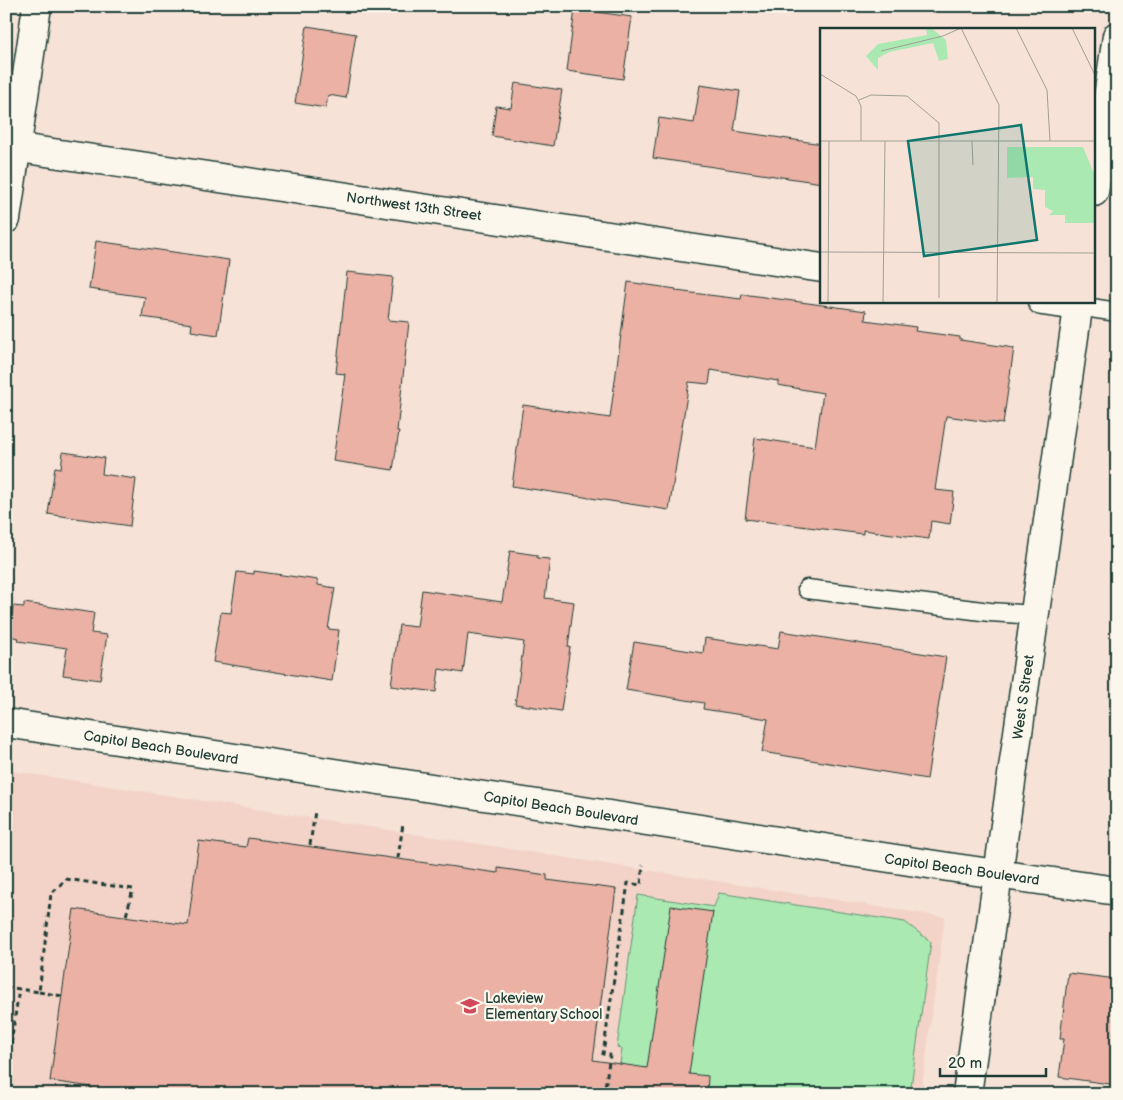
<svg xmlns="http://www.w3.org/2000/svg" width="1123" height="1100" viewBox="0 0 1123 1100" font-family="'Balsamiq Sans',sans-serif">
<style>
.built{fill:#f3d3c8}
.green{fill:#aae9b2;stroke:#649373}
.building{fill:#ebb1a5;stroke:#1f3d34}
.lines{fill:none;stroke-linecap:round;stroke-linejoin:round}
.service-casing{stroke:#1f3d34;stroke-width:21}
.minor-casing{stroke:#1f3d34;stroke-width:31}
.tertiary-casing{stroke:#1f3d34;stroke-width:31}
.path{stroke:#1f3d34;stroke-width:3;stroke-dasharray:5 4;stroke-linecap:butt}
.service{stroke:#fbf7ec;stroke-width:18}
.minor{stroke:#fbf7ec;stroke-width:28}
.tertiary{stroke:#fbf7ec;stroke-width:28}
.labels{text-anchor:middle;stroke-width:4.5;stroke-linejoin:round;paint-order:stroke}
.street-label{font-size:14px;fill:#1f3d34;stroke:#fbf7ec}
.poi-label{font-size:14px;fill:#1f3d34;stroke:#fbf7ec;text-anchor:start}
.inset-road{fill:none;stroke:#a0a096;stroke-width:1}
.view{fill:#0f766e;fill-opacity:0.15;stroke:#0f766e;stroke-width:2.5}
.inset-edge{fill:none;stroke:#1f3d34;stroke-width:2.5}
</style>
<rect width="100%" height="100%" fill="#f6e2d7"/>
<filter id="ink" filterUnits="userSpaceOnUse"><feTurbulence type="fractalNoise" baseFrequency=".02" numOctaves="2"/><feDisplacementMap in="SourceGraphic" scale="10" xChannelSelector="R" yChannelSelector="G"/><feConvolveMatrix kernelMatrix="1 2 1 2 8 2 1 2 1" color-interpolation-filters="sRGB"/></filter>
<g filter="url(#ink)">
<path class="built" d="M6,770L945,917L921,1094H6Z"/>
<path class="green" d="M719,893L905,922L931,942L910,1094H616L622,1049L617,1047L638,895L714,907Z"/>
<g class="building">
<path d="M575,9L632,17L623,79L567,71Z"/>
<path d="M307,26L356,34L346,98L328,95L326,108L295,103Z"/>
<path d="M515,83L562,90L553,146L492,136L496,106L511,108Z"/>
<path d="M700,85L740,91L734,131L822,144V183L653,158L659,118L694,123Z"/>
<path d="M96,241L229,260L218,335L191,331L192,324L142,317L145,297L89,289Z"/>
<path d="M347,272L393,277L388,320L409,322L397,431H399L393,470L333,461L345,374L336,373Z"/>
<path d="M628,282L676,289V291L741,299L742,294L866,311L865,320L916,327L915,331L960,337V340L1014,348L1003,424L946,416L935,490L954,492L950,524L931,521L929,539L863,530V534L745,519L755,438L815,447L823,393L778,385V381L711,370L709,384L689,382L669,510L512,486L523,405L610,418Z"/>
<path d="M63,452L104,458L102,474L136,479L130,526L48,514L55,467L61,468Z"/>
<path d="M510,551L537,555V558L550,559L545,598L574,602L568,647H570L561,711L515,704L524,642L468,634L463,673L439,669L436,692L391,686L399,625L417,627L422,590L502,602Z"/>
<path d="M254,571L318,580V585L335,588L328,629L339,630L332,681L213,662L221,612L231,613L237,572L254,574Z"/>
<path d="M24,603L94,613L91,633L107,635L100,680L63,675L67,648L18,641L19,638L8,636L13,606L24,607Z"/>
<path d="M781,631L946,657L927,779L762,752L768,719L703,709L704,703L626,690L634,642L703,653L705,638L778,649Z"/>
<path d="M248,838L498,873V868L547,875V880L616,889L593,1060L647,1068L671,906L713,912L689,1074L708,1076L707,1094H91L92,1087L50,1081L74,909L188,925L199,841L246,847Z"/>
<path d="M1068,973L1117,979V1013L1111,1057H1117V1085L1059,1077L1064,1039H1060Z"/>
</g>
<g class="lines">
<g class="service-casing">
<g id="service">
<path d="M1078,306L1117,312"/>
<path d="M807,589L990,612L1034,615"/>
</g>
</g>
<g class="minor-casing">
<g id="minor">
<path d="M6,146L822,268"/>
<path d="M1094,192L1117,36"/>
<path d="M6,219L37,6"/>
<path d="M1042,301L1078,306"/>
<path d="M967,1094L1079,301"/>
</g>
</g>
<g class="tertiary-casing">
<path id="tertiary" d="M6,723L955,868L1117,891"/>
</g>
<g class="path">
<path d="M310,845L315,811"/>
<path d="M398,858L403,824"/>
<path d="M6,987L39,992L51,894L66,879L133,889L126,916"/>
<path d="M39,992L62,996"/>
<path d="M6,1079L19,989"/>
<path d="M604,1094L610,1055L603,1054L628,883L641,885L643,865"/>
</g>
<use href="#service" class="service"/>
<use href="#minor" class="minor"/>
<use href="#tertiary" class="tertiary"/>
</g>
</g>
<defs>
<g id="school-bare" transform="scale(1.5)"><path d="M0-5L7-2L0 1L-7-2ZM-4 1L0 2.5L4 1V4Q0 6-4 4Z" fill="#d1495b" stroke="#fbf7ec" stroke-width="2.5" paint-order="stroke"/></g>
</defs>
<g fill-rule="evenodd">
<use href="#school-bare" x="470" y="1006"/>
</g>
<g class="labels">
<g class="street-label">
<text transform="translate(414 206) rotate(8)" y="5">Northwest 13th Street</text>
<text transform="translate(1023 697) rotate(-82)" y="5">West S Street</text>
<text transform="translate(161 747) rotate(9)" y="5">Capitol Beach Boulevard</text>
<text transform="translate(561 808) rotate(9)" y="5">Capitol Beach Boulevard</text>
<text transform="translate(962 869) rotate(8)" y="5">Capitol Beach Boulevard</text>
</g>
<g class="poi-label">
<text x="485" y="1003">Lakeview<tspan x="485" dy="16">Elementary School</tspan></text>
</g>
</g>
<g transform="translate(820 28)">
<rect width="275" height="275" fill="#f6e2d7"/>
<path d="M106,0H111L126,12L128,31L119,33L113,15L69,24L58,30V42L46,28L58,16L107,7ZM187,119H263L275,148V195H245V187H229L233,183L225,179V162L213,161V149L187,150Z" fill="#aae9b2"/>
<path class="inset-road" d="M141,0L179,77L177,275M196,0L227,62L230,113M252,0L275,47M61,23L123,8L141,0M0,46L36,68L41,78V113M39,72L51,67L87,68L119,95V270M0,113H275M152,113L153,137M0,224L275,225M8,275L9,113M63,275L65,113"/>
<path class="view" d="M201,97L217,212L104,228L88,113Z"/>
<rect width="275" height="275" class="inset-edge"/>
</g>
<rect width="1123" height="1100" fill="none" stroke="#fbf7ec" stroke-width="25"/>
<rect x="12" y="12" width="1098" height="1075" fill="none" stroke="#1f3d34" stroke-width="2" filter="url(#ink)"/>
<path d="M940 1068v8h106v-8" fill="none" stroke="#1f3d34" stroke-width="2.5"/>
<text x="948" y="1068" font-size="15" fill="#1f3d34" stroke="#fbf7ec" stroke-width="4" paint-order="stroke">20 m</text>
</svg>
